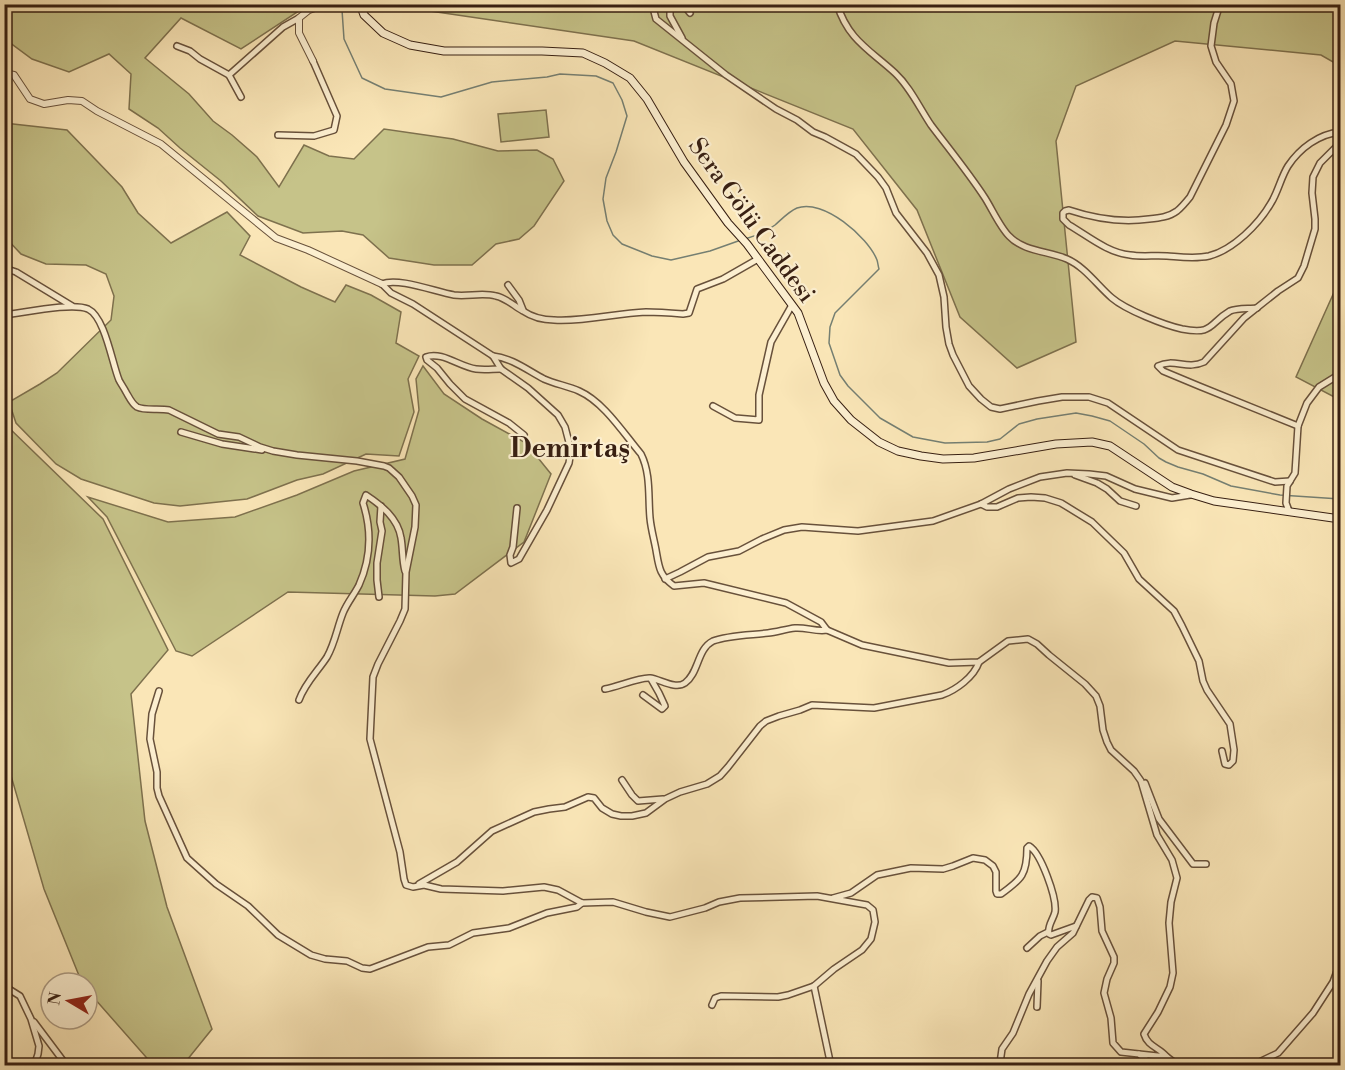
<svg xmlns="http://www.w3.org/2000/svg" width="1345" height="1070" viewBox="0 0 1345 1070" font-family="'Libre Bodoni',serif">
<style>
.green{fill:#c6c389;stroke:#7e714e;stroke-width:1.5}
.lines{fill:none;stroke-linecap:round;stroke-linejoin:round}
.stream{stroke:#757f72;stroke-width:1.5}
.minor-casing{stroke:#68513b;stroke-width:8}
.tertiary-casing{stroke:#68513b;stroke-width:8}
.secondary-casing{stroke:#371f12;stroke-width:9}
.minor{stroke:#fcefd0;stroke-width:5}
.tertiary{stroke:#fcefd0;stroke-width:6}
.secondary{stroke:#fcefd0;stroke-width:7}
.labels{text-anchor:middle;stroke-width:4.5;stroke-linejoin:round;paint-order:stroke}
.street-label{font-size:24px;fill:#371f12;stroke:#fcefd0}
.quarter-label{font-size:27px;font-weight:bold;fill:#371f12;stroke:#fcefd0}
</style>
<rect width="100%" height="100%" fill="#fae6b7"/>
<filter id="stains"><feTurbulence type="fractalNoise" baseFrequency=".00333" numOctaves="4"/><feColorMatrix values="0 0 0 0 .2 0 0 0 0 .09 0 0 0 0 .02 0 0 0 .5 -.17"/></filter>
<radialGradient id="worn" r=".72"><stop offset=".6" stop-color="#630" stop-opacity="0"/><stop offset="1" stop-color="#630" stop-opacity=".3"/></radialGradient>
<g class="green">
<path d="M5,4L308,5L241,49L181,18L145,58L189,94L213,121L232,135L257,157L279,187L304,145L329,156L354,159L384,129L453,139L498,151L537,150L553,159L564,181L534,226L519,239L496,244L472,265H434L389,258L363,235L342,231L303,233L258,216L221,181L180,148L158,128L129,109L131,74L109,54L69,72L32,59L5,39Z"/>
<path d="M389,5H1340V66L1321,55L1175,41L1076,86L1056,141L1076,342L1017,368L960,317L917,210L853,129L634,41Z"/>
<path d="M546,110L549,137L501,142L498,114Z"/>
<path d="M4,123L67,130L122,187L138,213L171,243L227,212L250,236L240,255L301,287L335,302L346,285L371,295L401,312L396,343L419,356L408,379L414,412L399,456L366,454L323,474L297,480L247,499L180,506L154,503L81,479L56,464L16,423L9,402L40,384L57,373L111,320L114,296L106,274L86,265L46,264L21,254L5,237Z"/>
<path d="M1340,270V400L1296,377L1335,290Z"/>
<path d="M423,366L444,394L482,419L526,443L551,474L524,542L455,594L435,596L288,592L192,656L176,651L107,517L88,497L168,522L235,517L297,495L354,471L405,459L419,410L416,379Z"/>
<path d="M5,424L103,519L168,650L131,694L145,821L167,907L212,1029L183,1065H153L87,990V983H82L44,889L5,755Z"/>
</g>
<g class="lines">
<g class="stream">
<path d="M339,4L342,10L344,39L362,78L385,89L441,97L492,82L547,77L560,74L596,76L613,83L622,100L627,116L616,152L606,178L603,199L607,221L613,235L622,244L652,256L671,260L710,251L741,240"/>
<path d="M745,239C755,236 766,232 775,225C782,219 788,212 797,208C823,198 868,237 877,260C878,263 878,266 879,269L835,313L830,327L829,343L840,375L848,386L880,418L913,437L945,443L987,442L1000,439L1019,424L1037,419L1076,413L1092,416L1110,421L1144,444L1159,458L1166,462L1178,467L1203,474L1231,486L1280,495L1340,499"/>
</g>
<g class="minor-casing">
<g id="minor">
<path d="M652,4L656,19L726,75L776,109L797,120L813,132L825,137L856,154L878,177L886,188L896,213L927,253L939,275L944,297L946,327L949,344L953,355L969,386L981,399L991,407L1000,409L1038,401L1062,397H1089L1108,403L1178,450L1275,482L1290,481"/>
<path d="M670,4V16L682,38"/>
<path d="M683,4L690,13"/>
<path d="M837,4C848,40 870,50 895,73C910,87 919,107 931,125C949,149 968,172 985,198C992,209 1000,227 1009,236C1024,252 1049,251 1067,259C1085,267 1097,285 1112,298C1126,310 1164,325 1182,329C1214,335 1208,324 1230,311C1237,308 1249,309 1257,308"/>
<path d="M890,4H892"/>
<path d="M1220,4L1214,23L1211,46L1216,62L1231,84L1234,101L1226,125L1190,197C1186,202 1182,207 1177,211C1169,217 1159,218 1149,219C1121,223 1096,219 1069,210L1065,211L1063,213V219L1069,225C1088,236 1108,253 1130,255C1142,257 1155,255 1167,256C1181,257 1195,259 1209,256C1233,250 1259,224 1271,203C1278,192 1281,177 1288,166C1300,148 1319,134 1340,132"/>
<path d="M177,46L190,51L200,59L229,75L241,97"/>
<path d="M229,75L283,27L299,18"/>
<path d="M278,135L314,136L334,130L337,116L313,61"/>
<path d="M4,268L16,272L72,306"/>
<path d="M382,284L391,293L413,304L493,356L501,369L528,388L558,415L565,427L571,450L569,463L547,510L519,559L511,563L510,555L513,547L517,508"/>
<path d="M382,284C398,277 436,292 454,295C468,297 482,292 496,296C506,298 514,306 523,311C532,317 544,320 554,320C585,322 616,313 646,312C659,312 671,313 683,314L689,313L697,289L723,279L758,259"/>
<path d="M508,285L519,300L523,310"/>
<path d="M4,315C23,313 72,302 88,309C105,317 112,363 119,380C121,384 124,388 126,392C129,397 132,404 137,407C145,411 159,408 169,410L218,434L239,437L260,447L273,451L297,455L357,461L384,466L389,468L399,477L412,496L416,505L415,527L406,572L405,609L400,621L378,664L373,677L370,739L400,852L404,879L406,885L413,887L424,885L441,889L503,891L544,887L558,890L582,903L613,902L646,912L670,917L705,908L719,902L740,898L817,896L867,905L873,910L875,922L871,939L862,950L834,969L814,986L788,995L778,997L721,996L715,998L712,1005"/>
<path d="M493,356C512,358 527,370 544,379C555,384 568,386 579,391C604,402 624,434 641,454C651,474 648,497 650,518C651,529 654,539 656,550C659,567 659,575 674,586L704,583L786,603L821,622L827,630L862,645L949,663L979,662L1008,641L1028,639L1037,644L1049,655L1085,684L1096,696L1100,706L1103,730L1107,742L1111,750L1134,771L1141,781L1157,835L1172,860L1177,878L1171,902L1169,923L1173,973L1170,987L1158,1012L1144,1034C1148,1047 1159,1047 1167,1057L1139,1054"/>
<path d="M501,369C493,369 484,370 476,369C460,367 442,351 426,357L427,360L437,368L450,384L465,399L509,423L524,435"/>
<path d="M713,406L735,418L759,420V395L771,342L792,305"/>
<path d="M1298,426L1199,386L1163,371L1158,366C1174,358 1187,370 1204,362L1244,318L1278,291L1298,278L1304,266L1315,229V219L1312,193L1313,177L1320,163L1340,143"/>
<path d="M181,432L222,444L262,450"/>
<path d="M1075,475L1097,483L1107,489L1120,501L1136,506"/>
<path d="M981,504L987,507H997L1018,498L1031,497L1045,498L1061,503L1092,522L1124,553L1139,579L1174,611L1182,626L1199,661L1203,681L1207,690L1230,724L1234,750L1233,761L1229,765L1225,764L1222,751"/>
<path d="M1289,511L1286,503L1287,486L1295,473L1298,426L1307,403L1319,387L1340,374"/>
<path d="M1338,555L1340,550"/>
<path d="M665,579L680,572L708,557L739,551L762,539L784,530L802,527L858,531L933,521L981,504L1009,489L1040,477L1067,473L1089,474L1106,476L1135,489L1172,498L1190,495"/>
<path d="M379,597L377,580V563L382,531L380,522L381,506"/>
<path d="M605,689C617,687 640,677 650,678C660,679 675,690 685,683C699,673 697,649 713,641C728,635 752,635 768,633C777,632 786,629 795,628C806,627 816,632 827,630"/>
<path d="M159,691L152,714L150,739L157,772V788L159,796L187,858L216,884L248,906L278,935L311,955L325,959L347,961L362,968L370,969L428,947L449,945L473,933L509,928L547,913L577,907L582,903"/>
<path d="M643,695L662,709L665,706L659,693L651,679"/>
<path d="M299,700C305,683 318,671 327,657C335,643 337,628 343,613C347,603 354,595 359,585C371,558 372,531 363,503L366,495C381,505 398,518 401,538C403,549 402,560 405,571"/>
<path d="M622,780L632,795L638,801L663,799"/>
<path d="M1145,783L1159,819L1193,864H1206"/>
<path d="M4,786L8,805L4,825"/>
<path d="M419,884L457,862L492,831L534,812L549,809L565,807L588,797L594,798L602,808L612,814L621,816H632L646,813L665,799L680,792L707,784L720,776L728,767L760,726L766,721L779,716L800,710L812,705L874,708L942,695C956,690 974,677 979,662"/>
<path d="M833,898L851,893L877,875L911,868L943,869L953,866L973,858L985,860L993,866L996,872V891L997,894H1001C1022,879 1027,874 1027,848L1029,846C1041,853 1057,898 1055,912C1053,920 1047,926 1049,934L1051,935L1076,926"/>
<path d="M1027,948L1040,936L1048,932"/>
<path d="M4,986L20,996L31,1019L39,1046L38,1054L34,1066"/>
<path d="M814,986L831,1066"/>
<path d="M1037,1007L1038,981"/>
<path d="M34,1022L67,1066"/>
<path d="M1167,1057L1179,1066"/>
<path d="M1001,1066L1000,1063L1002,1049L1013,1033L1029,994L1047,961L1057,947L1073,933L1089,900L1092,897L1097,898L1100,907L1102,931L1114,957V963L1107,979L1104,993L1111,1018L1113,1043L1121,1052L1139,1054L1154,1066"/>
<path d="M1248,1066L1257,1063L1278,1053L1313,1013L1333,982L1340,963"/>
</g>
</g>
<g class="tertiary-casing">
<g id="tertiary">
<path d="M313,61L299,33V18L309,10L327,4"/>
<path d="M4,73L14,75L30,99L44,104L68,100L82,101L97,111L161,144L276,238L308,250L382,284"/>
</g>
</g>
<g class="secondary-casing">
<path id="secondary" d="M360,4L364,15L383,33L410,45L444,51H542L583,53L605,63L630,78L647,99L684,162L728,223L747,244L798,313L824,383L834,401L851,420L879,442L898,451L921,456L943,459L974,458L1056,444L1092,442L1110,446L1172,487L1191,494L1214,501L1340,519"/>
</g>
<use href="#minor" class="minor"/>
<use href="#tertiary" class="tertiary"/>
<use href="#secondary" class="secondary"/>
</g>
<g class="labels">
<g class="street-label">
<text transform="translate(752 220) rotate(54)" y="8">Sera Gölü Caddesi</text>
</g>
<g class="quarter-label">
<text x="570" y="457">Demirtaş</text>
</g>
</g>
<rect width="1345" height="1070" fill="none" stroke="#fae6b7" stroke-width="24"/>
<rect x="6" y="6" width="1333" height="1058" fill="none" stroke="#371f12" stroke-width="3"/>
<rect x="12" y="12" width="1321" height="1046" fill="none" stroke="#371f12" stroke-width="1.5"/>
<g transform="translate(69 1001) rotate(280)"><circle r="28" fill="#fcefd0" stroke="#ad9c84" stroke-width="1.5"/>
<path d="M0-4.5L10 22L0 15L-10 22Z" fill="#8f2418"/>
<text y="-9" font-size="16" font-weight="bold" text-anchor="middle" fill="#371f12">N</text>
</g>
<rect width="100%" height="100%" filter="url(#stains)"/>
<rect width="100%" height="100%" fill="url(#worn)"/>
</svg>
